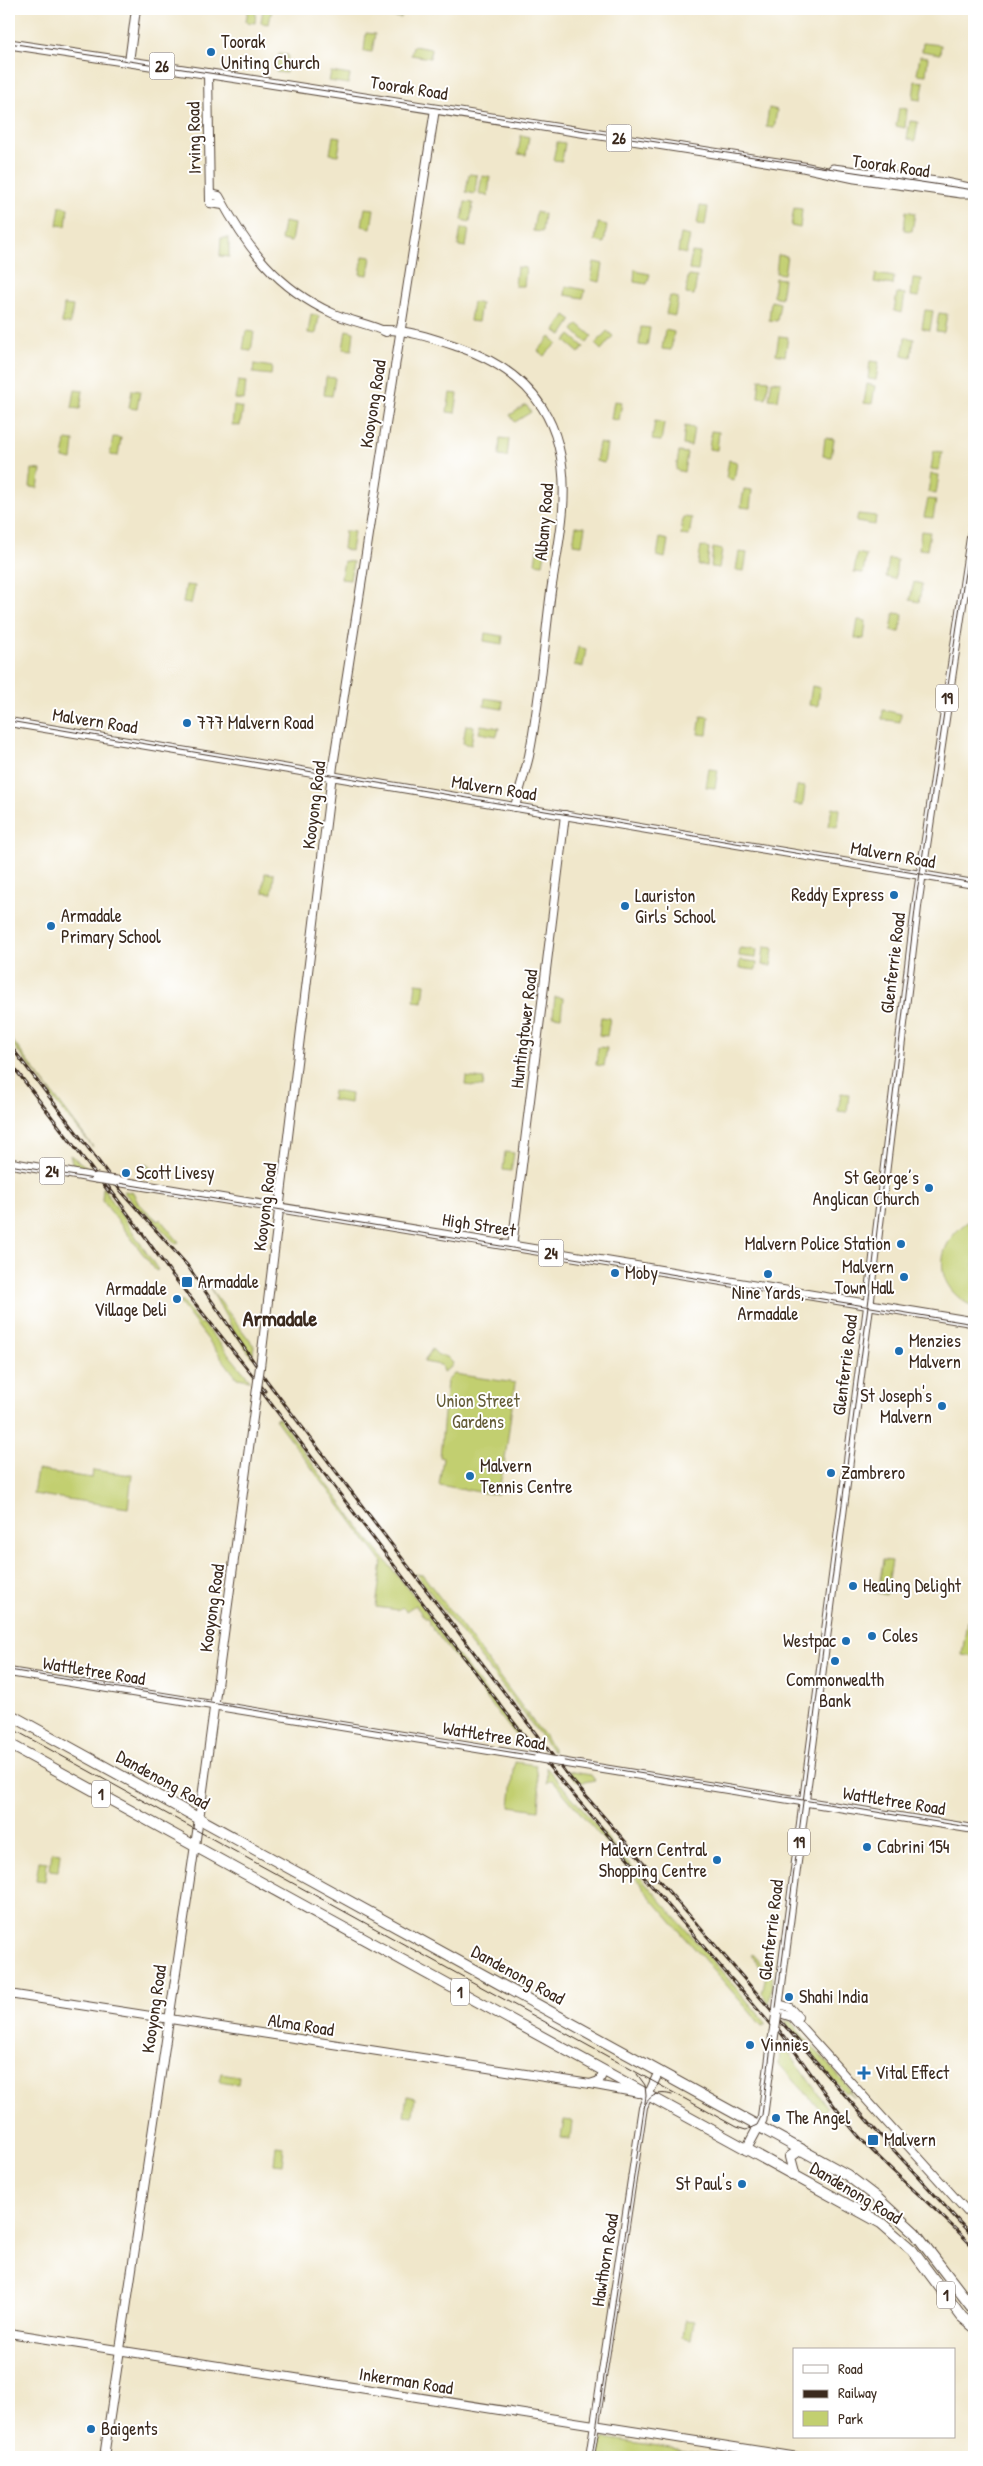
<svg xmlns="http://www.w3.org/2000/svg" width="983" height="2466" viewBox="0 0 983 2466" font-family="'Patrick Hand',sans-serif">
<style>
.green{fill:#c2cf70;stroke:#7e7c47}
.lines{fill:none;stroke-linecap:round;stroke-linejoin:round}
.secondary-casing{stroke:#564638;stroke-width:10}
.primary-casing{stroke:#564638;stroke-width:11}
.highway-casing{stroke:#564638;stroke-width:12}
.secondary{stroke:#fff;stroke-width:8}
.primary{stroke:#fff;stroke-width:9}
.highway{stroke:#fff;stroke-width:10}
.tram{stroke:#3b2a1e;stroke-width:1}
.rail-casing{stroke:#3b2a1e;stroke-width:3}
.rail{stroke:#fff;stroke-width:1;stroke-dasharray:4;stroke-linecap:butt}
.secondary-bridge-casing{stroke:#564638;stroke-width:10;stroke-linecap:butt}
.primary-bridge-casing{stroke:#564638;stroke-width:11;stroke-linecap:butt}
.secondary-bridge{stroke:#fff;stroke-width:8}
.primary-bridge{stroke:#fff;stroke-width:9}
.poi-dot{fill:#1f6fb2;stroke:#fff;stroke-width:2}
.labels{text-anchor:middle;stroke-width:4;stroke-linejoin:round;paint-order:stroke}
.shield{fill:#fff;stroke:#766a62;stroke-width:1}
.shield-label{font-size:16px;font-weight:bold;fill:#3b2a1e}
.poi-label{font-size:18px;fill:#3b2a1e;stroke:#fff;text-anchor:start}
.street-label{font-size:18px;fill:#3b2a1e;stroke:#fff}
.park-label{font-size:18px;fill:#645c37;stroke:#fff}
.district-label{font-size:22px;font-weight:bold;fill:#3b2a1e;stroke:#fff}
</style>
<rect width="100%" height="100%" fill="#fff"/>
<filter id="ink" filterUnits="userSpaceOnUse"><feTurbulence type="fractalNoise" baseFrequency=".02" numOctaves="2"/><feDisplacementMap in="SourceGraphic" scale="10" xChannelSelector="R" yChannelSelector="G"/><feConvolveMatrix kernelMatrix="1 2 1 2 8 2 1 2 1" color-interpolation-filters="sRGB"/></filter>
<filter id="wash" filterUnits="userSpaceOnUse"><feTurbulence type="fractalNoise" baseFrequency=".0096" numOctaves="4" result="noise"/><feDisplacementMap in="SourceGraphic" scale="20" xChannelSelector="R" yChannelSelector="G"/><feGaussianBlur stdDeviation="1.12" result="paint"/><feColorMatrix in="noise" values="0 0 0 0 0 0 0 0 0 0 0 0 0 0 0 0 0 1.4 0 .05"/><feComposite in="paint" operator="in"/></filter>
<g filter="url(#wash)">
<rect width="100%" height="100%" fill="#f0e7cb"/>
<g class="green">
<path d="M248,9H256L255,23L246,22Z"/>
<path d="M263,9H272L269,24L261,23Z"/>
<path d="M384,9H402L401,18L383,15Z"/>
<path d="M366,33L375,34L372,52L364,51Z"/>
<path d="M923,43L941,45L940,54L922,51Z"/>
<path d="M413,46L431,49L430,58L411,55Z"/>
<path d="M279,54L288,55L286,73L276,72Z"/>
<path d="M920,56L928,57L926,75L917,74Z"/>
<path d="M331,72L350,75L348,84L329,81Z"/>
<path d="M915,81L924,82L921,100L913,99Z"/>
<path d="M769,108L777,110L774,128L766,127Z"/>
<path d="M899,108L907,109L905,128L896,126Z"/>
<path d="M910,121L918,122L915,141L907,139Z"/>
<path d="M521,135L529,137L526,155L518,154Z"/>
<path d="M333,136L341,137L338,155L330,154Z"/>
<path d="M557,142L565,143L562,161L553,160Z"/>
<path d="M469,174L477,175L475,194L466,192Z"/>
<path d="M482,176L490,177L488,196L479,194Z"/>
<path d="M465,202L473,203L470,222L462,220Z"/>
<path d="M60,206L68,208L66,226L57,225Z"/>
<path d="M700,206L708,207L705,225L697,224Z"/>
<path d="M365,208L374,209L371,228L362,226Z"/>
<path d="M794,208L802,209L800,228L791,226Z"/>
<path d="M906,211L915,213L912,231L904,230Z"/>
<path d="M536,212L544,214L542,232L533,231Z"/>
<path d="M284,222L294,224L291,242L281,240Z"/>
<path d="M598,223L607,225L604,243L595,241Z"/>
<path d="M461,228L469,229L466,247L458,246Z"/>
<path d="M681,234L690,236L686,254L678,252Z"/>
<path d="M221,238H229V257L220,256Z"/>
<path d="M692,252L700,253L698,271L689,270Z"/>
<path d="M778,255L787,256L784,274L776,273Z"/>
<path d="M363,256L371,257L368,275L360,274Z"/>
<path d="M594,262L603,264L600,282L591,280Z"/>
<path d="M517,267L526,268L524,286H515Z"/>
<path d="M635,268L639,272L650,274L647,284L634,282Z"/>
<path d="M876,274L894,277L893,285L874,282Z"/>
<path d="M688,276L697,277L694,295L686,294Z"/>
<path d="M775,278L784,279L781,298L773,296Z"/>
<path d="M913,278L922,279L919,297L911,296Z"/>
<path d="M566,286L585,290L583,298L565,295Z"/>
<path d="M897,293L905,294L902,313L894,311Z"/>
<path d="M670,296L678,298L675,316L666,314Z"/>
<path d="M771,301L780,303L777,321L769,320Z"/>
<path d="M473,302L481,304L478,322L470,321Z"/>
<path d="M64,305L73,306L70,324L62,323Z"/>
<path d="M925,310L933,311L930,330L922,328Z"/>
<path d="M939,313L947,314L944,332L936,331Z"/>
<path d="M311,314L319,316L316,334L308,333Z"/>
<path d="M565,315L572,320L562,335L555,331Z"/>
<path d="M578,324L592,336L587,343L573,330Z"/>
<path d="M641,327L650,328L647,346L639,345Z"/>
<path d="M346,330L354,332L352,350L343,349Z"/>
<path d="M665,330L674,332L671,350L662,349Z"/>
<path d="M246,331L254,332L251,351L243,350Z"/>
<path d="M607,331L613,336L601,350L595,344Z"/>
<path d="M570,335L584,347L579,353L565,341Z"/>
<path d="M779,336L788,337L785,356L776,354Z"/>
<path d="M550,337L557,343L544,356L538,351Z"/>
<path d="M905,337L914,339L911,357L903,355Z"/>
<path d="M870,361L879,362L876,380L868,379Z"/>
<path d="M254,364L272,367L271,375L253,373Z"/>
<path d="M326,377L335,378L332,396L324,395Z"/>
<path d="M760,379L769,380L766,398L758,397Z"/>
<path d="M238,381L246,382L244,400L235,399Z"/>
<path d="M772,381L781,382L778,400L769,399Z"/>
<path d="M867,384L875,386L872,404L864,403Z"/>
<path d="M75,390L83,391L80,409L72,408Z"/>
<path d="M132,390L140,391L137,409L129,408Z"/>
<path d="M450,393L458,394L455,413L447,412Z"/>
<path d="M614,401L622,402L619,420L611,419Z"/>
<path d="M526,405L531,412L515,422L510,415Z"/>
<path d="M234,406L243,408L240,426L232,425Z"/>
<path d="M655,421L664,423L661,441L652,440Z"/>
<path d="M685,426L694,428L691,446L683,445Z"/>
<path d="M711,431L719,432L717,450L709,449Z"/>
<path d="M113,437L121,438L118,456L110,455Z"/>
<path d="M500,438L509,439L507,457L499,456Z"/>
<path d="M825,438L834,439L831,457L823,456Z"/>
<path d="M66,440L74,441L72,460L63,458Z"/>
<path d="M599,443L607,445L604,463L596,461Z"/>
<path d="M934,451L942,452L939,470L931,469Z"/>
<path d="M679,452L687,453L684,472L676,470Z"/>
<path d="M729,460L737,462L734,480L726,478Z"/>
<path d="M32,469L41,470L38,488L30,487Z"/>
<path d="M931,474L939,475L936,494L928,492Z"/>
<path d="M744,489L752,490L750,508L741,507Z"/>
<path d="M928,499L936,500L933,518L924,517Z"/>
<path d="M858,514L876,516L875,525L856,522Z"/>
<path d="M683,517L692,518L689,536L681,535Z"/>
<path d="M576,526L585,527L582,545L573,544Z"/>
<path d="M345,531L354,532L351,551L343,549Z"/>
<path d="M921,531L930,532L927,550L919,549Z"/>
<path d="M660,538L668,540L665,558L657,556Z"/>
<path d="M538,544L546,546L543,564L535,563Z"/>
<path d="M701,546L709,548L707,566L698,565Z"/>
<path d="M713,548L722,550L719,568L711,567Z"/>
<path d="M739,552L747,553L744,571L736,570Z"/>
<path d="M857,553L866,555L863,573L854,572Z"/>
<path d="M889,559L897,560L895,579L886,577Z"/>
<path d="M344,561L353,562L350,580L341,579Z"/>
<path d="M914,582L922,584L919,602L910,600Z"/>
<path d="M186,585L195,586L191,604L183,603Z"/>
<path d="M894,613L903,614L900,632L891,631Z"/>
<path d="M858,620L866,621L864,639L855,638Z"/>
<path d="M485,633L503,636L502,644L484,641Z"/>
<path d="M578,647L586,649L583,667L574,665Z"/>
<path d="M812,686L820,688L818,706L809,705Z"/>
<path d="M485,698L503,701L502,709L484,706Z"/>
<path d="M883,710L901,714L900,722L882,719Z"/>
<path d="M701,716L709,717L707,735L698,734Z"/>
<path d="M466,725L474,726L471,745L463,743Z"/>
<path d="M481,725L499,728L497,736L479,733Z"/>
<path d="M709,769L718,770L715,788L706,787Z"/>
<path d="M797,786L805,787L803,805L794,804Z"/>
<path d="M832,807L840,809L838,827L829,826Z"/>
<path d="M265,873L274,874L272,893L263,892Z"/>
<path d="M764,947L773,948L771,966L762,965Z"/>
<path d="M740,948L757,950L756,958L739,956Z"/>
<path d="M740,960L757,962L756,970L739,968Z"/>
<path d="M416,983L425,984L423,1002L414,1001Z"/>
<path d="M555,997L563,998L561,1017L553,1016Z"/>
<path d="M601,1017L610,1018L607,1036L599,1035Z"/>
<path d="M9,1036L93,1147L51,1097V1093L9,1040Z"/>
<path d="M598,1047L607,1048L604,1066L596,1065Z"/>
<path d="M466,1077L484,1079L483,1087L465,1085Z"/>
<path d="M333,1091L351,1094L350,1103L332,1100Z"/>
<path d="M841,1093L849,1094L847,1112L838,1111Z"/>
<path d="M505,1152L514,1153L511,1171L503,1170Z"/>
<path d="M70,1155L89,1169L73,1166Z"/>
<path d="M146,1164L156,1173V1180L146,1178L143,1176Z"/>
<path d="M103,1187L158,1270L156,1271L102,1200Z"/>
<path d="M123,1191L133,1192L138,1203L158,1221L160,1219L179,1242L176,1244L144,1211L141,1213Z"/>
<path d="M974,1218V1307C930,1287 934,1240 974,1218Z"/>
<path d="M210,1288L254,1346L252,1357L235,1333Z"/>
<path d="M182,1301L200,1324L203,1323L250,1380L237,1378L180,1303Z"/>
<path d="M432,1349L438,1355L447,1357L453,1363L451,1367L443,1372L441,1365L424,1362Z"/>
<path d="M454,1374L515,1383L504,1467L497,1495L439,1485L443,1458L440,1457L447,1381Z"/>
<path d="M279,1418L364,1534L427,1612L445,1640L531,1749L525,1748L429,1624L428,1618H425L415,1605L406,1611L402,1607L398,1610L376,1607L382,1562L275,1419Z"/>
<path d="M37,1470L92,1478L93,1470L132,1475L128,1508L33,1494Z"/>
<path d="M883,1560L892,1561L886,1595L878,1593Z"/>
<path d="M416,1574L423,1575L553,1748V1752Z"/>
<path d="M967,1621L974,1622V1657L962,1655Z"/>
<path d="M515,1762L536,1765L540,1794L539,1810L510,1806Z"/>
<path d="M546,1767L547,1768L767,2024L762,2026L643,1889V1886L552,1780L547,1783Z"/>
<path d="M567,1771L591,1775L595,1780C578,1783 580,1785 567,1771Z"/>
<path d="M52,1852L60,1853L58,1871L50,1870Z"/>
<path d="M39,1861L47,1862L45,1881L36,1880Z"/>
<path d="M752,1954L773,1977L769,2004L762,1993L766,1975L751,1956Z"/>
<path d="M784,2021H790L848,2087L854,2098L848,2091L845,2093Z"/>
<path d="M781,2041L828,2108L823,2112L779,2064Z"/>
<path d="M221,2073L239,2076L238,2084L219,2081Z"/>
<path d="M407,2096L415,2098L413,2116L404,2115Z"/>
<path d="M564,2120L572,2121L570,2139L561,2138Z"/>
<path d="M276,2146L284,2147L282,2165L274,2164Z"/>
<path d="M685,2320L694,2321L691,2340L683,2338Z"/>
<path d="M605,2438L729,2457H596L598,2446Z"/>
</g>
</g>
<g filter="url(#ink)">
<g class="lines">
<g class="secondary-casing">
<g id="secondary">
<path d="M129,62L136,9"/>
<path d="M208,73L210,203L223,205"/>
<path d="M210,194L219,196C247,248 277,288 332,313C349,321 370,324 386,332"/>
<path d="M382,330C407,329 435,339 459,347C536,374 569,427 563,509C561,537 555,564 551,591C544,646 540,701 529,756C525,773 519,790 515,807"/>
<path d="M9,722L974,884"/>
<path d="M512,1247L565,815"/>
<path d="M260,1367L333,766L435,109"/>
<path d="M9,1672L538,1758"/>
<path d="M560,1762L974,1829"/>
<path d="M9,1994L590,2084L639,2093"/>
<path d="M778,2004L789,2007L798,2017"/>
<path d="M777,2012L792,2017L974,2219"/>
<path d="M590,2084L599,2081L604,2071"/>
<path d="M9,2333L798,2457"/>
<path d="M104,2457L201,1805L257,1388"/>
<path d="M590,2457L643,2107L659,2071"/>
</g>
</g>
<g class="primary-casing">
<g id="primary">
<path d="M9,44L244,79L803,167L855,178L961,193H974"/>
<path d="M833,169L945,183L974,189"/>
<path d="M9,1163L96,1178"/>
<path d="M116,1181L974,1322"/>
<path d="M777,2012L870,1295L917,903L974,521"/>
<path d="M746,2150L762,2120L774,2032"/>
</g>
</g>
<g class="highway-casing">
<g id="highway">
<path d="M9,1714L847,2175L877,2198L915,2233L974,2310"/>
<path d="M9,1744L881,2223L912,2250L962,2317L974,2327"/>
<path d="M795,2176L790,2157L801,2149"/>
</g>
</g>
<use href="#secondary" class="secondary"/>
<use href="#primary" class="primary"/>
<use href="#highway" class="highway"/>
<g class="tram">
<path d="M9,43C331,90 652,143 974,190"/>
<path d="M9,721L974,883"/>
<path d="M9,1165L974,1324"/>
<path d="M9,1670L974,1828"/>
<path d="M9,1727L736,2127L746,2130L757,2125L762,2115L869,1298L917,893L974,512"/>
<path d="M644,2107C649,2095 659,2091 672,2095"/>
<path d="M592,2457L646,2096L645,2085L637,2074"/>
</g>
<g class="rail-casing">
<g id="rail">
<path d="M9,1044L121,1191L187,1265L267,1381L565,1772L870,2124L974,2238"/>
<path d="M9,1061L109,1192"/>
<path d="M107,1185L173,1276L265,1391"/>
<path d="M259,1388L534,1749L776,2031"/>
<path d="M774,2024C805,2062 829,2104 862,2140C897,2178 939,2210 974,2248"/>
</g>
</g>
<use href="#rail" class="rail"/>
<g class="secondary-bridge-casing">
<g id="secondary-bridge">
<path d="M257,1388L260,1367"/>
<path d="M538,1758L560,1762"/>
</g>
</g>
<g class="primary-bridge-casing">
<g id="primary-bridge">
<path d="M96,1178L116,1181"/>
<path d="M774,2032L777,2012"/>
</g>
</g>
<use href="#secondary-bridge" class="secondary-bridge"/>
<use href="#primary-bridge" class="primary-bridge"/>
</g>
</g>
<g class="poi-dot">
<circle cx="211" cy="52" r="5"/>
<circle cx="187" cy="723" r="5"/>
<circle cx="894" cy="895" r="5"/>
<circle cx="625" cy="906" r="5"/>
<circle cx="51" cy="926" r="5"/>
<circle cx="126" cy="1173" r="5"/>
<circle cx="929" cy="1188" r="5"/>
<circle cx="901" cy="1244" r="5"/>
<circle cx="615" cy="1273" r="5"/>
<circle cx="768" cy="1274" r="5"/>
<circle cx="904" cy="1277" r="5"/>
<rect x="181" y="1276" width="12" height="12" rx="2.5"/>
<circle cx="177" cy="1299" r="5"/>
<circle cx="899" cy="1351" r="5"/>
<circle cx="942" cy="1406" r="5"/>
<circle cx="831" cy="1473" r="5"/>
<circle cx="470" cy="1476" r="5"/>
<circle cx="853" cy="1586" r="5"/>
<circle cx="872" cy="1636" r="5"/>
<circle cx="846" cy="1641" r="5"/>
<circle cx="835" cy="1661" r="5"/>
<circle cx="867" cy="1847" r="5"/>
<circle cx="717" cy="1860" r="5"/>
<circle cx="789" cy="1997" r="5"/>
<circle cx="750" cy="2045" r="5"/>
<path d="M861.5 2065.5h5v5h5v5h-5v5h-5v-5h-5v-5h5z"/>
<circle cx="776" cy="2118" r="5"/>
<rect x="867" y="2134" width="12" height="12" rx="2.5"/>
<circle cx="742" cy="2184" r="5"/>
<circle cx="91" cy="2429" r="5"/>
</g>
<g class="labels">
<g class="shield">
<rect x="149.5" y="52.5" width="25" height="27" rx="4"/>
<rect x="606.5" y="124.5" width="25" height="27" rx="4"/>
<rect x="936" y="684.5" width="22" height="27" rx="4"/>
<rect x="39.5" y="1157.5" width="25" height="27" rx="4"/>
<rect x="538.5" y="1239.5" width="25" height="27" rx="4"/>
<rect x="92" y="1780.5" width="18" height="27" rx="4"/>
<rect x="788" y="1828.5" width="22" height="27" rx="4"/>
<rect x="451" y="1978.5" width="18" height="27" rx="4"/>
<rect x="937" y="2281.5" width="18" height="27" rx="4"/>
</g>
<g class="shield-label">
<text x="162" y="72">26</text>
<text x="619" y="144">26</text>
<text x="947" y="704">19</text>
<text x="52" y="1177">24</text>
<text x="551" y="1259">24</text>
<text x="101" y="1800">1</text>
<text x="799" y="1848">19</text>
<text x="460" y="1998">1</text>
<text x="946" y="2301">1</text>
</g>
<g class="poi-label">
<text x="221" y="48">Toorak<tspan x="221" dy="21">Uniting Church</tspan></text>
<text x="197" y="729">777 Malvern Road</text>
<text x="884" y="901" text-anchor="end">Reddy Express</text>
<text x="635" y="902">Lauriston<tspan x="635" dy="21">Girls' School</tspan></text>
<text x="61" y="922">Armadale<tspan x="61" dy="21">Primary School</tspan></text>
<text x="136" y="1179">Scott Livesy</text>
<text x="919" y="1184" text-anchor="end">St George’s<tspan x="919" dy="21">Anglican Church</tspan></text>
<text x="891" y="1250" text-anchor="end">Malvern Police Station</text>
<text x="894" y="1273" text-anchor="end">Malvern<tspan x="894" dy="21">Town Hall</tspan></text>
<text x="625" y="1279">Moby</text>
<text x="198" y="1288">Armadale</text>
<text x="167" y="1295" text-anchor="end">Armadale<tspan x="167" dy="21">Village Deli</tspan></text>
<text x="768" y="1299" text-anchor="middle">Nine Yards,<tspan x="768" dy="21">Armadale</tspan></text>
<text x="909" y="1347">Menzies<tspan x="909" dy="21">Malvern</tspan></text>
<text x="932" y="1402" text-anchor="end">St Joseph's<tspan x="932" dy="21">Malvern</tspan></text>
<text x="480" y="1472">Malvern<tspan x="480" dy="21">Tennis Centre</tspan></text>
<text x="841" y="1479">Zambrero</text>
<text x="863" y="1592">Healing Delight</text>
<text x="882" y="1642">Coles</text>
<text x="836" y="1647" text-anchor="end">Westpac</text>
<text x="835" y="1686" text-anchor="middle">Commonwealth<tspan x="835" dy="21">Bank</tspan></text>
<text x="877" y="1853">Cabrini 154</text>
<text x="707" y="1856" text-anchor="end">Malvern Central<tspan x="707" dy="21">Shopping Centre</tspan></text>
<text x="799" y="2003">Shahi India</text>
<text x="760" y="2051">Vinnies</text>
<text x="875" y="2079">Vital Effect</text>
<text x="786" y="2124">The Angel</text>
<text x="884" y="2146">Malvern</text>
<text x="732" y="2190" text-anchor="end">St Paul's</text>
<text x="101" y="2435">Baigents</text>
</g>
<g class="street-label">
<text transform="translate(409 88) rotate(9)" y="6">Toorak Road</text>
<text transform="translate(194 138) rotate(-91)" y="6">Irving Road</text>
<text transform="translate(891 166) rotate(8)" y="6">Toorak Road</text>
<text transform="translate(373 404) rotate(-81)" y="6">Kooyong Road</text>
<text transform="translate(544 522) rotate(-85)" y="6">Albany Road</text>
<text transform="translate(95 721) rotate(9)" y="6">Malvern Road</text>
<text transform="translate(494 788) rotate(9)" y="6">Malvern Road</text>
<text transform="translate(314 805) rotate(-83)" y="6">Kooyong Road</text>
<text transform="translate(893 855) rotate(10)" y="6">Malvern Road</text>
<text transform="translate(893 963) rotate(-83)" y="6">Glenferrie Road</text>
<text transform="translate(524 1029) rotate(-83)" y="6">Huntingtower Road</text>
<text transform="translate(265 1207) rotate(-83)" y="6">Kooyong Road</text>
<text transform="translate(479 1225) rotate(9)" y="6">High Street</text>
<text transform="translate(845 1365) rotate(-83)" y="6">Glenferrie Road</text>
<text transform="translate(212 1608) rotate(-82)" y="6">Kooyong Road</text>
<text transform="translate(94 1671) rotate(9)" y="6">Wattletree Road</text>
<text transform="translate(494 1736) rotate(9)" y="6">Wattletree Road</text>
<text transform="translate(163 1780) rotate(29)" y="6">Dandenong Road</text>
<text transform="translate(894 1801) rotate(9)" y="6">Wattletree Road</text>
<text transform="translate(771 1930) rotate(-83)" y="6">Glenferrie Road</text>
<text transform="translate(518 1975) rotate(29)" y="6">Dandenong Road</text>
<text transform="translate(154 2009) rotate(-82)" y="6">Kooyong Road</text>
<text transform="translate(301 2025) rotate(9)" y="6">Alma Road</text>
<text transform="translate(856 2193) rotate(31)" y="6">Dandenong Road</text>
<text transform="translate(605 2260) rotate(-81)" y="6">Hawthorn Road</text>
<text transform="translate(406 2381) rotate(9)" y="6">Inkerman Road</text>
</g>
<g class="park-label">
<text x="478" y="1407">Union Street<tspan x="478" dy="21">Gardens</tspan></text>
</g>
<g class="district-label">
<text x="280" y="1326">Armadale</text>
</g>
</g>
<rect width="983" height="2466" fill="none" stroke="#fff" stroke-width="30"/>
<rect x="793" y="2348" width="162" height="90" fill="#ffffff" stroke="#b1aaa5"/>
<rect x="803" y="2365" width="25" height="8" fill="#ffffff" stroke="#b1aaa5"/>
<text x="838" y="2374" font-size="15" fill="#3b2a1e">Road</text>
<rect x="803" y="2390" width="25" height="8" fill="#3b2a1e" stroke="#b1aaa5"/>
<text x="838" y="2398" font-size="15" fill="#3b2a1e">Railway</text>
<rect x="803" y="2411" width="25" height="15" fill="#c2cf70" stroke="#b1aaa5"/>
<text x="838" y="2424" font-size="15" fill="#3b2a1e">Park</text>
</svg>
